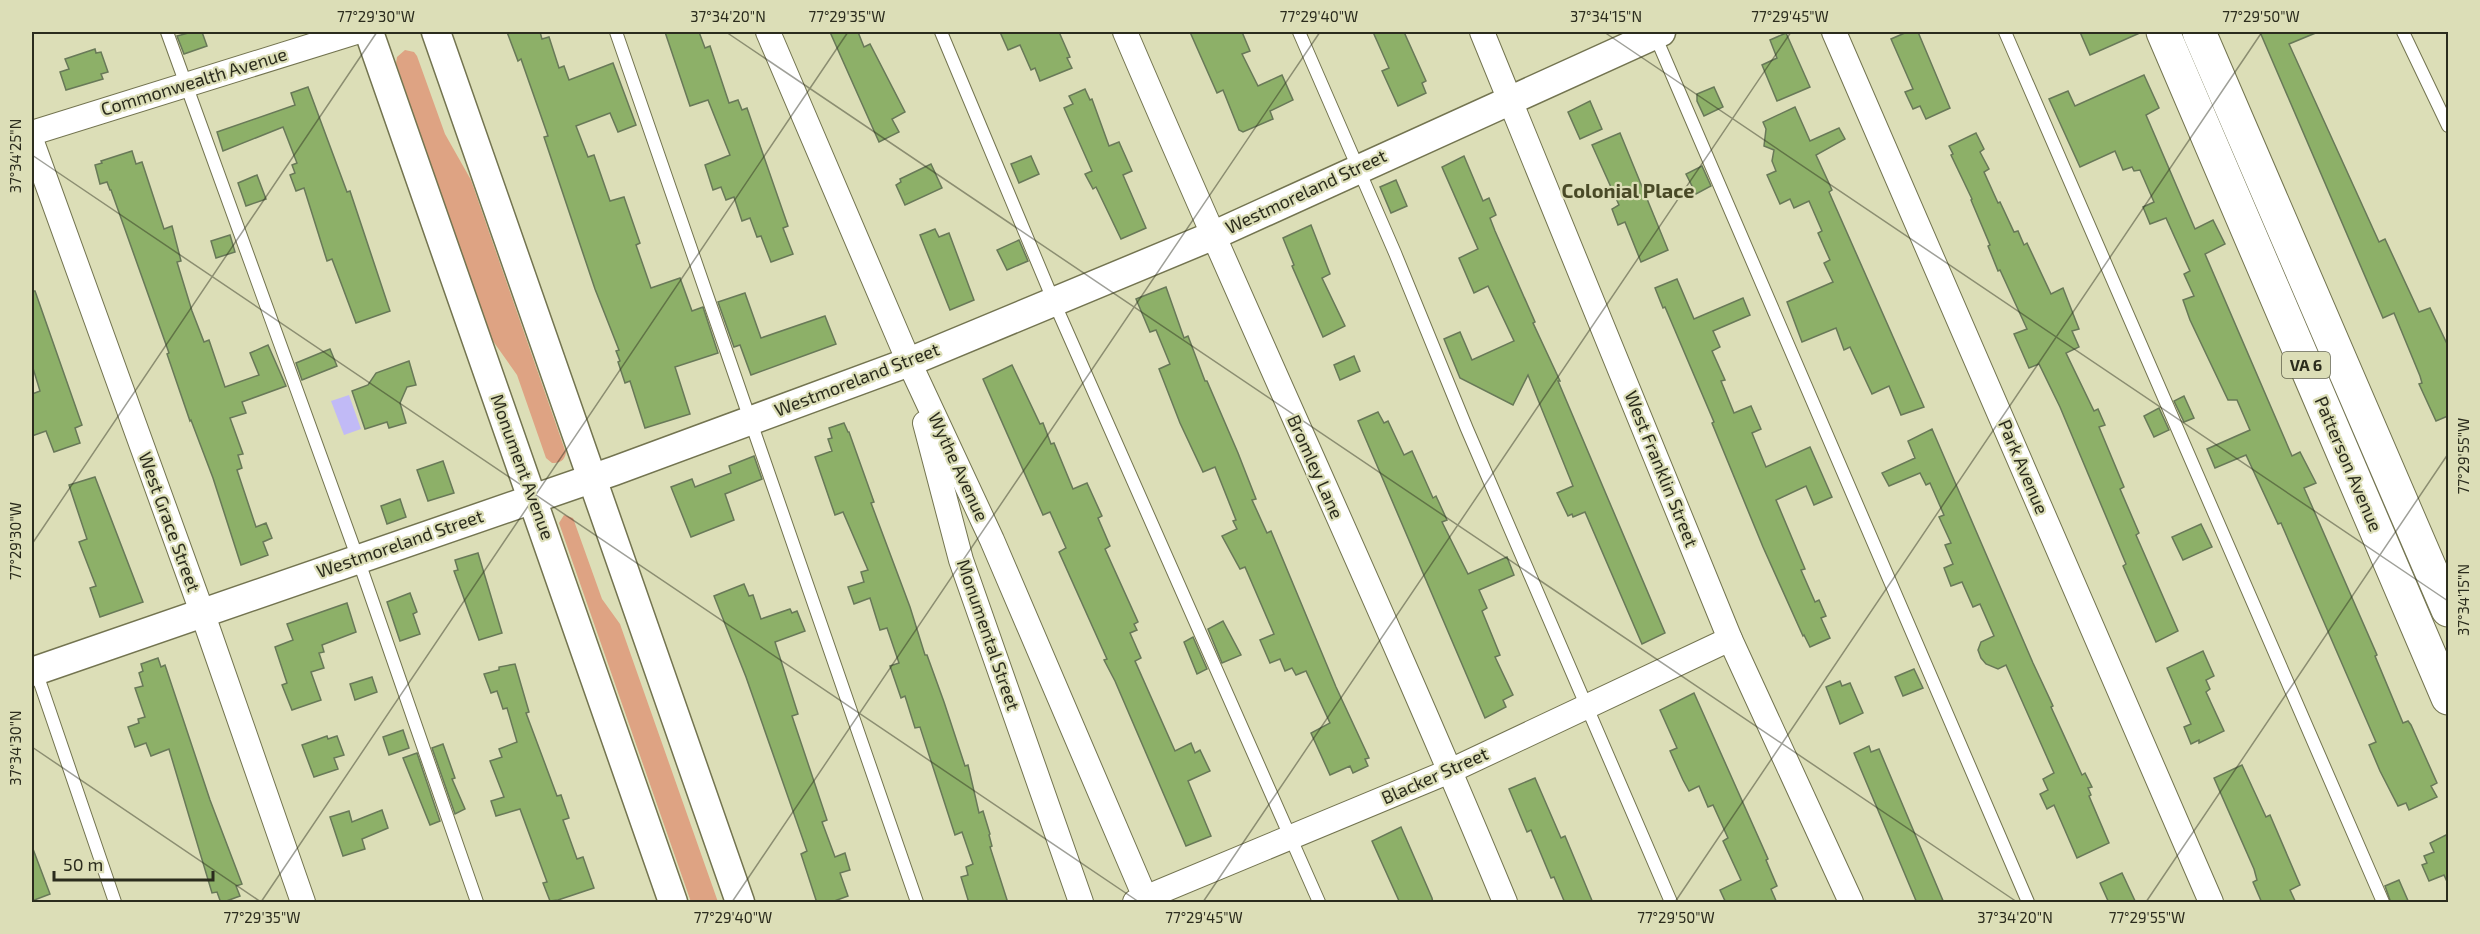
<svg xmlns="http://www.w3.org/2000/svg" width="2480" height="934" viewBox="0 0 2480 934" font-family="'Exo 2',sans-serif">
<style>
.green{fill:#dea383}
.water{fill:#c1baf6}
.building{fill:#8db068;stroke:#687958;stroke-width:1.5}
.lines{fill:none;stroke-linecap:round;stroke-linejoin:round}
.service-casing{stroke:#737450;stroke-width:14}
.minor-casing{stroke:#737450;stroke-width:26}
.tertiary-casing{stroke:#737450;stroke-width:31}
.primary-casing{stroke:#737450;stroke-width:35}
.service{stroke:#fff;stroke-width:12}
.minor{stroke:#fff;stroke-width:24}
.tertiary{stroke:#fff;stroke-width:28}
.primary{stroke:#fff;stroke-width:33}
.ticks{fill:none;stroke:#2b2c1d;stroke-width:1.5;stroke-opacity:0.45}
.labels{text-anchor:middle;stroke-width:4.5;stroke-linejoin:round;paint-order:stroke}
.shield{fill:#dcdeb7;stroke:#60614b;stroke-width:1.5}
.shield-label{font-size:16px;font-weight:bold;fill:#2b2c1d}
.street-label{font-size:18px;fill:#2b2c1d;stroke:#dcdeb7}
.neighbourhood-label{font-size:20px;font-weight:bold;fill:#494a27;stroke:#dcdeb7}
.neatline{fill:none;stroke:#2b2c1d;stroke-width:2}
.ticks-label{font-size:15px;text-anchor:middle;fill:#2b2c1d}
</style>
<rect width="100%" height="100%" fill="#dcdeb7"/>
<g class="green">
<path d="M405,50L414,52L417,56L445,134L471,180L566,453C564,461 560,463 552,463L546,458L517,375L488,334L396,63L397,57Z"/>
<path d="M564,515L573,518L602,599L620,624L718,902H691L559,523Z"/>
</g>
<path class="water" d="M349,395L361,429L344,435L331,401Z"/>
<g class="building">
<path d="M192,32H202L207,46L184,54L177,36Z"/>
<path d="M507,32H540L542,39L549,37L559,68L564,66L569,80L613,63L636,125L618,132L610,113L576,126L588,157L594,155L610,201L624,197L640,243L636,245L651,288L680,278L692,311L703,307L718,353L675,367L690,414L645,428L630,381L625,383L618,362L620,361L616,351L619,350L595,289L544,137L548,136L521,59L518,61Z"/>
<path d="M665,32H699L705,48L710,46L729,103L738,100L742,110L747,108L788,226L783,228L793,254L771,262L761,236L757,237L750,218L742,221L734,197L726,200L721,187L713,190L705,165L730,155L708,100L690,106Z"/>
<path d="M830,32H858L864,47L870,44L905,112L892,119L899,132L879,142Z"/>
<path d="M1000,32H1059L1070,57L1067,58L1072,68L1040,81L1035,68L1031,70L1020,45L1008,50Z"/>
<path d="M1190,32H1242L1250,51L1242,54L1258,86L1282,75L1293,100L1270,111L1273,119L1243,132L1239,130L1223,90L1217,93Z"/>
<path d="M1373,32H1404L1426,81L1422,83L1426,93L1398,106L1382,71L1389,68Z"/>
<path d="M1907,32H1918L1950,108L1926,119L1920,106L1913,109L1905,92L1913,89L1891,39Z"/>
<path d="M2080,32H2142L2090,55Z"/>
<path d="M2260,32H2318L2289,44L2379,242L2385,239L2419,312L2430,308L2448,346V416L2436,421L2419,384L2422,383L2420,376L2394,313L2383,318Z"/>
<path d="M1786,33L1810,87L1777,101L1762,65L1777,58L1770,40Z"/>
<path d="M95,49L96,53L101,52L108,72L101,74L103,79L66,90L60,72L69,69L65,59Z"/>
<path d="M2144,75L2159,108L2146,115L2195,229L2213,220L2225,244L2205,254L2292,456L2300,452L2316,483L2304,488L2377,655L2375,656L2403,723L2408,721L2411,725L2437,783L2431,786L2437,797L2409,810L2406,803L2398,806L2380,771L2369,745L2376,742L2281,523L2278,524L2246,455L2215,468L2207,449L2250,430L2237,400H2228L2190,320L2183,300L2194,296L2184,274L2190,271L2166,218L2150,224L2143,207L2154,202L2140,170L2134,171L2132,167L2123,170L2115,151L2080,167L2049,99L2068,91L2075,106Z"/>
<path d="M308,87L347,192L350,191L390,311L356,323L332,259L327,261L304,188L296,191L290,175L295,173L292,165L297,163L283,127L223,151L217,132L295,105L291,93Z"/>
<path d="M1714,87L1723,107L1704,116L1697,101V94Z"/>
<path d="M1085,89L1090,100L1092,99L1109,146L1119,142L1132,171L1123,175L1146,228L1121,239L1096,187L1093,189L1085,174L1092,171L1064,108L1073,104L1069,96Z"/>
<path d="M1590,101L1602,129L1580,139L1568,112Z"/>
<path d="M1795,107L1810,141L1839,128L1845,139L1816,155L1832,190L1829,192L1924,407L1901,415L1889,386L1872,394L1850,347L1844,350L1836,328L1802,342L1787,302L1833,282L1824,263L1830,260L1818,233L1822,231L1809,201L1794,208L1790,199L1780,204L1767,175L1776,171L1772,161L1774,150L1764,146L1766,129L1763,122Z"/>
<path d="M1620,133L1668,250L1641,262L1625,222L1618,225L1612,209L1619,205L1592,145Z"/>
<path d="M1976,133L1984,149L1980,152L1989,169L1984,172L1998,203L2000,202L2014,232L2018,231L2024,245L2027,243L2051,294L2063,288L2079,329L2072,331L2079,347L2066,353L2094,411L2098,409L2105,425L2099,427L2124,487L2120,489L2139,533L2136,535L2178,631L2156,642L2123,566L2126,564L2060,407L2039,364L2029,368L2014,334L2027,329L2000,270L1998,271L1988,246L1990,245L1971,200L1972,199L1951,155L1953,154L1949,146Z"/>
<path d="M132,151L136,164L142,162L164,229L172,226L181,261L177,262L192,311L204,342L209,340L225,387L259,375L250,353L268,345L286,386L242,402L246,413L230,418L243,454L238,455L242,468L237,470L256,527L266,523L272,538L263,542L268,555L241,565L213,478L191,420L190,421L167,354L169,353L111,190H110L107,182L100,184L95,165L102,163L101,161Z"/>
<path d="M1031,156L1039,174L1019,183L1011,164Z"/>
<path d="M1464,156L1483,201L1489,198L1496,215L1490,218L1495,231L1535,322L1533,323L1560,381H1558L1665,633L1642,644L1585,512L1573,517L1572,514L1568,516L1557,493L1573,486L1528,375L1513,405L1460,378L1444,339L1460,332L1472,360L1514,341L1488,286L1474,293L1459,258L1478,249L1442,167Z"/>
<path d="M931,164L942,188L905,205L896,185L901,182L900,179Z"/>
<path d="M1702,166L1711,186L1696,194L1686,174Z"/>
<path d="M257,175L266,199L246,206L238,183Z"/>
<path d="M1396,180L1407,206L1391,213L1380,187Z"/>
<path d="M1311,225L1330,274L1322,278L1345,326L1323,337L1292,266L1294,265L1283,238Z"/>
<path d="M935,229L939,237L949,233L974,300L950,310L920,235Z"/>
<path d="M230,235L235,252L216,258L211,241Z"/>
<path d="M1019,240L1028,261L1007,270L997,250Z"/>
<path d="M1677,279L1694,319L1743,298L1750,315L1713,331L1720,347L1712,351L1725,380L1721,381L1734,413L1751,406L1761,429L1752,433L1766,467L1810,447L1832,497L1814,505L1806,486L1776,500L1805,569L1801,570L1815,602L1819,600L1826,616L1821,618L1830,638L1810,647L1804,635L1803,636L1763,547L1712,423L1714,422L1665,307L1663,308L1655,288Z"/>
<path d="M1166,287L1184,338L1188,336L1205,381H1207L1238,453L1256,499L1252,500L1267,533L1271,531L1336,687L1369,758L1365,759L1368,766L1353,773L1350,766L1330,775L1311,733L1330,723L1306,671L1296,675L1292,668L1285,671L1280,659L1270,663L1260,640L1274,634L1245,567L1240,569L1222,536L1237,529L1233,521L1236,520L1215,467L1203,472L1180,423L1159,369L1170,364L1156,330L1150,332L1136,299Z"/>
<path d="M32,291H35L82,425L75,428L80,443L54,452L46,431L32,436V394L40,391L32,365Z"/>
<path d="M745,293L761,338L825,316L836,344L751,375L740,345L734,347L718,302Z"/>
<path d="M330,349L337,366L302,380L296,363Z"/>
<path d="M1354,356L1360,371L1340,380L1334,365Z"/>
<path d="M409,361L416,385L407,387L400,403L406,423L389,428L387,422L365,429L352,391L368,385L376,373Z"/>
<path d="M1012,365L1040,424L1043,423L1051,444L1054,443L1073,489L1087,483L1102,516L1098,518L1110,546L1105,549L1138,622L1134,624L1137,630L1130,633L1141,658L1135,661L1175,751L1191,743L1195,753L1200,750L1210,771L1188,781L1211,836L1186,846L1115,681L1104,660L1107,659L1059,552L1066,548L1050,512L1043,515L983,379Z"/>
<path d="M2184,396L2194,418L2184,422L2174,401Z"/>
<path d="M2159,408L2169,430L2154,437L2144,416Z"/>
<path d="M1378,412L1384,423L1388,421L1404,455L1412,451L1433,498L1436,496L1447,520L1442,522L1468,574L1507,557L1514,575L1479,590L1487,608L1482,611L1500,655L1495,657L1513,695L1503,700L1506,707L1485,718L1358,421Z"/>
<path d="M844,423L848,432H849L874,502L871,503L910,607L925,655H927L944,702L965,766L968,765L979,813L983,811L990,834L989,835L992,846L990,847L1008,903H969L961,877L968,875L966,867L973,864L962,832L955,835L920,727L915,728L905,696L901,698L890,666L899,663L887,628L880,630L870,598L854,604L848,587L864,582L861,572L868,570L843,512L835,515L815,457L832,451L828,439L832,438L829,428Z"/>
<path d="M1932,429L2033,663L2053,706L2051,707L2082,775L2085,773L2092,787L2088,788L2091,795L2089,796L2109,843L2077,858L2054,805L2047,809L2040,794L2048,790L2043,779L2054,773L2006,665L1998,669L1986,664L1981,658L1978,650L1981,642L1994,636L1980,604L1973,607L1962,582L1951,586L1944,568L1953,564L1945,545L1951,543L1939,517L1944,515L1930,483L1926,485L1920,473L1889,486L1882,473L1915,458L1908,441Z"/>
<path d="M754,456L762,479L725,494L734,520L691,537L671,487L692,479L695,487L731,473L729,466Z"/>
<path d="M443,461L454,493L428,501L417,470Z"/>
<path d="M95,477L143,602L100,617L90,588L96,586L79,542L87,539L69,485Z"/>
<path d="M400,499L406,517L387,524L381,506Z"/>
<path d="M2201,524L2212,547L2183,560L2172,537Z"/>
<path d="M478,553L502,633L479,640L454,571L458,570L455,560Z"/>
<path d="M744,584L749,596L753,595L761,619L790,609L792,613L797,611L805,631L775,642L798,714L792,716L827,820L822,822L835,857L845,853L850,870L840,873L848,896L829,903H817L801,854L807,851L746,677L714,596Z"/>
<path d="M410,593L417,612L413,614L420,634L400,641L387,602Z"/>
<path d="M347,603L356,632L322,645L324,652L319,653L324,668L311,672L321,700L292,710L282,685L287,683L275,647L293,640L287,624Z"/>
<path d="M1223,621L1241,655L1222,663L1208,629Z"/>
<path d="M1193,637L1207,669L1197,674L1184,642Z"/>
<path d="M2203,651L2214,676L2206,680L2210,689L2206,692L2224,731L2199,743V740L2191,744L2184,727L2191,724L2167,668Z"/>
<path d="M158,658L161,667L165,665L210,800L242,884L236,886L240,896L221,903L217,892L212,893L169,749L151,756L146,743L135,747L128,727L139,723L138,719L145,717L135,688L143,686L139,673L143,671L141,664Z"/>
<path d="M515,664L529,712L526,713L557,796L561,795L569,818L563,820L577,859L583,857L594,888L558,900L550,901L543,883L547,882L520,809L496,816L491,801L504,797L490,761L502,757L499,749L517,742L507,708L503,709L497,691L491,693L484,674L499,670V667Z"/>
<path d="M1914,669L1923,688L1903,696L1895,677Z"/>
<path d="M372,677L377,692L355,700L350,684Z"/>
<path d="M1840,681L1842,686L1850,683L1863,713L1840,724L1826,687Z"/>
<path d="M1694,693L1768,859L1766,860L1777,886L1771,889L1777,903H1726L1720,890L1741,880L1723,841L1728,838L1713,805L1708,807L1699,786L1689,791L1683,780L1670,751L1677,748L1660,710Z"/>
<path d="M403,730L409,748L389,755L383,737Z"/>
<path d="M327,736L328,739L337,736L344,755L334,758L338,769L314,777L302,745Z"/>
<path d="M443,744L455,778L452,779L465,809L455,814L432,748Z"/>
<path d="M1869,746L1871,752L1879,749L1944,903H1917L1854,753Z"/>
<path d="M417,753L440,821L430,825L403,758Z"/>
<path d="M2242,765L2266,817L2270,815L2300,885L2290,890L2296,903H2262L2253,882L2257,880L2254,869L2214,778Z"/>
<path d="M1535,778L1561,838L1565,836L1593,903H1565L1554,877L1551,878L1531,830L1527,832L1509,789Z"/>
<path d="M382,810L388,828L362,839L365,849L343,856L330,817L349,811L352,822Z"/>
<path d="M1401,827L1432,898L1433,903H1400L1372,841Z"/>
<path d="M2448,834V884L2444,875L2429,881L2422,865L2427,863L2424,856L2434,852L2430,843Z"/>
<path d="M32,849H33L50,894L32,901Z"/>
<path d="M2122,873L2136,903H2109L2100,883Z"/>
<path d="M2399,880L2409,903H2391L2385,886Z"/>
</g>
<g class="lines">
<g class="service-casing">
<g id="service">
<path d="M167,32L358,559L477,902"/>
<path d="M616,32L917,902"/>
<path d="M941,32L1054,302L1319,902"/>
<path d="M1299,32L1395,253L1467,429L1671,902"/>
<path d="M2005,32L2383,902"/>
<path d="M2403,32L2448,126"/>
<path d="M1654,33L2028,902"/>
<path d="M36,671L115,902"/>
</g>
</g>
<g class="minor-casing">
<g id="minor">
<path d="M768,32L909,362L992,540L1147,902"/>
<path d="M1125,32C1249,323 1384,610 1505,902"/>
<path d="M1482,32L1730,639L1851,902"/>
<path d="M1834,32L2211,902"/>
<path d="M32,133L356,32"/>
<path d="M32,142L202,612L303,902"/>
<path d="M925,423L961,560L1081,902"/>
<path d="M1135,902L1450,771L1730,639"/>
</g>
</g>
<g class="tertiary-casing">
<g id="tertiary">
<path d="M369,32L673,902"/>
<path d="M436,32L740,902"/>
<path d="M32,672L614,471L909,362L1212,236L1661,32"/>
</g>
</g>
<g class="primary-casing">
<g id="primary">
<path d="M2163,32L2448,698"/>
<path d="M2199,32L2448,610"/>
</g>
</g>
<use href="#service" class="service"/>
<use href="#minor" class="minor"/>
<use href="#tertiary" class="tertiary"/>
<use href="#primary" class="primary"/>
</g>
<path class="ticks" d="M726,32L2017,902M1604,32L2448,601M32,155L1139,902M32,544L377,32M32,747L261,902M261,902L848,32M732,902L1320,32M1203,902L1791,32M1675,902L2262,32M2146,902L2448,454"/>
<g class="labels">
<rect class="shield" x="2282" y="352" width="48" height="26" rx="4.5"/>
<g class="shield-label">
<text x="2306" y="371">VA 6</text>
</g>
<g class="street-label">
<text transform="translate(194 82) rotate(-17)" y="6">Commonwealth Avenue</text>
<text transform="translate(1306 192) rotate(-25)" y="6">Westmoreland Street</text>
<text transform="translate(857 380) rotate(-21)" y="6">Westmoreland Street</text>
<text transform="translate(2348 464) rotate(67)" y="6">Patterson Avenue</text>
<text transform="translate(522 467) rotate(70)" y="6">Monument Avenue</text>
<text transform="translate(958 467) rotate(65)" y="6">Wythe Avenue</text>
<text transform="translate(1315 467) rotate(66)" y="6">Bromley Lane</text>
<text transform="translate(2023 467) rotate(67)" y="6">Park Avenue</text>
<text transform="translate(1661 469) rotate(68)" y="6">West Franklin Street</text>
<text transform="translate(169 522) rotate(70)" y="6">West Grace Street</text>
<text transform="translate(400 544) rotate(-19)" y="6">Westmoreland Street</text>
<text transform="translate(988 635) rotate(71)" y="6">Monumental Street</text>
<text transform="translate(1435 776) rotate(-24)" y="6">Blacker Street</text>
</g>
<g class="neighbourhood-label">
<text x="1628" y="198">Colonial Place</text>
</g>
</g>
<rect width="2480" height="934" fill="none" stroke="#dcdeb7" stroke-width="66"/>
<path d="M54 871v9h159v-9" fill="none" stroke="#2b2c1d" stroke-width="3"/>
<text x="63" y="871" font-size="18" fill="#2b2c1d" stroke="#dcdeb7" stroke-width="4.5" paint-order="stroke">50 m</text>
<rect x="33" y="33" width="2414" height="868" class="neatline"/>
<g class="ticks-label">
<text x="376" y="22">77°29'30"W</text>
<text x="728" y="22">37°34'20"N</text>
<text x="847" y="22">77°29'35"W</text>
<text x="1319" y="22">77°29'40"W</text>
<text x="1606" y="22">37°34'15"N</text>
<text x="1790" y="22">77°29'45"W</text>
<text x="2261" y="22">77°29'50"W</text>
<text transform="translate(16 156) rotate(-90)" y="5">37°34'25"N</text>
<text transform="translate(2464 456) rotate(-90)" y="5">77°29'55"W</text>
<text transform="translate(16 541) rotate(-90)" y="5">77°29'30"W</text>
<text transform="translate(2464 600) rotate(-90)" y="5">37°34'15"N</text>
<text transform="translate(16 748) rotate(-90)" y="5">37°34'30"N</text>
<text x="262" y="923">77°29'35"W</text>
<text x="733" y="923">77°29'40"W</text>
<text x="1204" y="923">77°29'45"W</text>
<text x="1676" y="923">77°29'50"W</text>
<text x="2015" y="923">37°34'20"N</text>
<text x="2147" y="923">77°29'55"W</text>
</g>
</svg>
